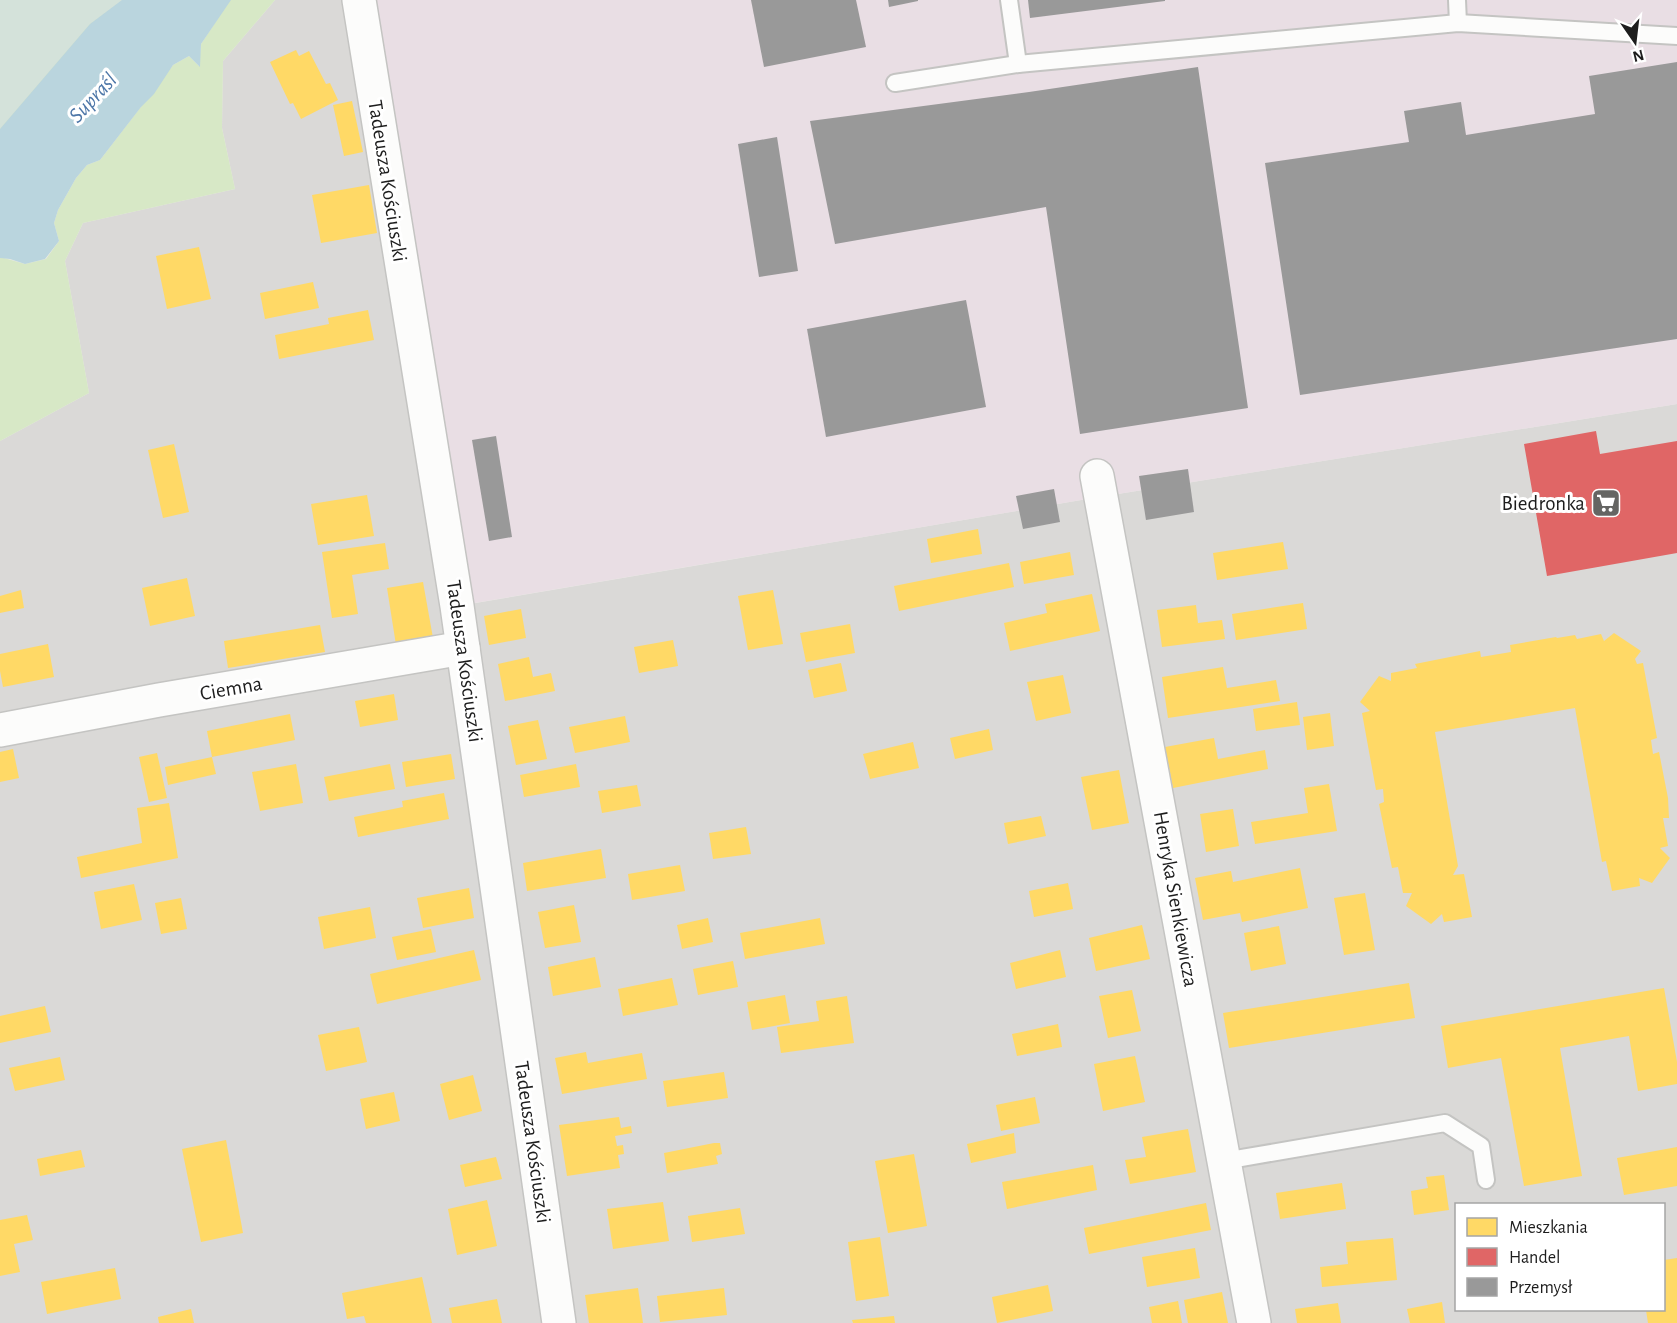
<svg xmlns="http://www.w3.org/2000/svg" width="1677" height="1323" viewBox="0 0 1677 1323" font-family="'Alegreya Sans',sans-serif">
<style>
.residential{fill:#dad9d7;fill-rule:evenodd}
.industrial{fill:#e9dee4}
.grass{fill:#d7e8c6}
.wetland{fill:#d4e2da}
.water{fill:#bad5de}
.homes{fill:#ffd966}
.shops{fill:#e06666}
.industry{fill:#999}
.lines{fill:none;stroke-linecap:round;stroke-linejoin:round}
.lane-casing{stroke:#c4c4c2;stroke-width:20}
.street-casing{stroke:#c4c4c2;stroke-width:36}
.lane{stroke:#fcfcfb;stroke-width:16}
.street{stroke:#fcfcfb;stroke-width:33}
.labels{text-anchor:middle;stroke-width:6;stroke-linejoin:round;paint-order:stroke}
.street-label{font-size:21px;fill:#1d1d1d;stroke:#fff}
.poi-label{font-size:21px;fill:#1d1d1d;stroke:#fff;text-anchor:end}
.water-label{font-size:22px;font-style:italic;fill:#4e77a8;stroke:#fff}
</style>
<rect width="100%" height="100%" fill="#ebeae6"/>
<path class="residential" d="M275,0H359L458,606L1093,498L1677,404V1323H0V441L89,393L65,261L83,223L235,189L222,128L223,61ZM1456,1204H1664V1310H1456Z"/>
<path class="industrial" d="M359,0H1677V404L1093,498L457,606Z"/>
<path class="grass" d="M0,0H185L4,258L25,264L46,259L59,241L54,223L58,210L76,178L87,165L100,160L173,65L189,56L199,66L201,44L230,0H275L223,61L222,128L235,189L83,223L65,261L89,393L0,441Z"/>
<path class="wetland" d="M0,0H123L90,24L0,129Z"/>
<path class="water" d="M122,0H231L201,44L200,67L189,56L173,65L154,94L141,107L100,160L87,165L76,178L58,210L54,223L59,241L45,259L25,264L10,259L0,258V129L90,24Z"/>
<g class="homes">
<path d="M296,50L299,56L309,51L326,84L330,83L338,100L301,119L293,103L290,104L270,62Z"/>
<path d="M352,101L363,152L344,156L333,105Z"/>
<path d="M369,185L377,233L321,243L312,195Z"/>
<path d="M199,247L211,299L167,309L156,256Z"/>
<path d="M313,282L319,308L265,319L260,293Z"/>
<path d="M368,310L374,340L279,359L275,335L329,324L328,318Z"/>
<path d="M174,444L189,512L163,518L148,450Z"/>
<path d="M367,495L374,536L318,545L311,504Z"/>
<path d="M978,529L982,554L931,563L927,539Z"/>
<path d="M1283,542L1288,569L1217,580L1213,553Z"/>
<path d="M385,543L389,569L352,575L358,614L332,618L322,552Z"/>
<path d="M1070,552L1074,575L1024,584L1020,562Z"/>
<path d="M1009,563L1014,587L899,611L894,586Z"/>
<path d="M187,578L195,616L150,626L142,588Z"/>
<path d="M423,582L433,638L396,645L387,588Z"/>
<path d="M21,590L24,608L0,613V596Z"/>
<path d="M773,590L783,644L748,650L738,596Z"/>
<path d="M1092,594L1100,631L1010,651L1004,623L1047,613L1045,604Z"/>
<path d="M1303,603L1307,629L1236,640L1232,614Z"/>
<path d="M1196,605L1198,623L1222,620L1225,639L1162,647L1157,610Z"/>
<path d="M521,609L526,638L489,645L484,616Z"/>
<path d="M850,624L855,653L806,662L800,633Z"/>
<path d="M320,625L325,652L228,668L224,641Z"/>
<path d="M1614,633L1641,651L1635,659L1637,664L1643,663L1657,738L1651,740L1653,754L1659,752L1668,798L1669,818H1663L1668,846L1660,848L1670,858L1652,883L1639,878L1640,886L1612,891L1606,861L1602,862L1575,708L1435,732L1458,866L1453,875L1464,874L1472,917L1444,922L1442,914L1431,924L1406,906L1412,893H1403L1398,867L1392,868L1379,804L1384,802L1383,789L1376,790L1362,713L1370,711L1360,702L1379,676L1391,681V673L1417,668L1415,664L1480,651L1481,657L1511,652L1510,645L1556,637L1557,638L1575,635L1577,639L1601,634L1604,641Z"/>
<path d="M673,640L678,666L639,673L634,647Z"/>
<path d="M48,644L54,677L3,687L0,671V654Z"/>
<path d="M529,657L533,677L551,673L555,691L505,701L498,664Z"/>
<path d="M841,663L847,691L814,698L808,670Z"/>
<path d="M1223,667L1227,688L1276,680L1280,701L1168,718L1162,677Z"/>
<path d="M1063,675L1071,713L1036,721L1027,682Z"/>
<path d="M394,694L398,720L360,727L355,701Z"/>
<path d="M1297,702L1300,725L1256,731L1253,709Z"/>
<path d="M1330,713L1334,746L1307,750L1303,717Z"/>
<path d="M290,714L295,740L212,757L207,731Z"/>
<path d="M625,716L630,742L575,753L569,727Z"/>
<path d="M538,720L547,759L516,765L508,726Z"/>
<path d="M989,729L993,750L955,759L950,738Z"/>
<path d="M1214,738L1218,759L1265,750L1268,769L1173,788L1165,747Z"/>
<path d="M913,742L919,768L870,779L863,754Z"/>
<path d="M13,749L19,778L0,782V752Z"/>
<path d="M157,753L167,798L149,802L139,757Z"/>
<path d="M451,754L455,779L406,787L402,762Z"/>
<path d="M212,757L216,774L168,785L165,767Z"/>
<path d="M296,764L303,803L260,811L252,772Z"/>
<path d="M390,764L395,789L329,801L324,777Z"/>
<path d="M576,764L580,787L524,797L520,775Z"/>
<path d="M1119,770L1129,823L1092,830L1081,777Z"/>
<path d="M1329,784L1337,831L1255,844L1251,822L1308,813L1304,788Z"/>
<path d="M637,785L641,806L602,813L598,791Z"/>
<path d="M444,793L449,819L358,837L354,817L403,807L402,801Z"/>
<path d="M169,803L178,858L81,878L77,857L142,843L137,808Z"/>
<path d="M1233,809L1239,846L1206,852L1200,814Z"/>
<path d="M1041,816L1046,836L1008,844L1004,823Z"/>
<path d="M746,827L751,854L713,859L709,833Z"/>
<path d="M601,849L606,878L527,891L523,863Z"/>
<path d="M680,865L685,891L632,900L628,874Z"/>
<path d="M1300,868L1308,908L1242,922L1240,913L1203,920L1195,878L1231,871L1233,882Z"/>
<path d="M1068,883L1073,909L1034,917L1029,891Z"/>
<path d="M134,884L142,920L101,929L94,892Z"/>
<path d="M469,888L474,918L423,928L417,898Z"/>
<path d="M1365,893L1375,950L1344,955L1334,898Z"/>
<path d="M181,898L187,929L161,934L155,903Z"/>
<path d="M574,905L581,942L545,948L538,912Z"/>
<path d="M370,907L376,938L324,949L318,917Z"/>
<path d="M708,918L713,942L682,949L677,925Z"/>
<path d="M820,918L825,944L745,959L740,933Z"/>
<path d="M1142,925L1150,959L1096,971L1089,938Z"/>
<path d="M1279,926L1286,964L1251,971L1244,933Z"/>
<path d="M431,929L436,952L397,960L392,937Z"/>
<path d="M474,950L481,980L377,1004L370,974Z"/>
<path d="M1060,950L1066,977L1016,989L1010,963Z"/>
<path d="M595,957L601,987L553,996L548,967Z"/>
<path d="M733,961L738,987L698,995L693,969Z"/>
<path d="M672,978L678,1005L623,1016L618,989Z"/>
<path d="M1409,983L1415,1018L1229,1048L1223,1013Z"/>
<path d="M1664,988L1677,1062V1084L1638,1091L1629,1036L1560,1048L1582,1176L1524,1186L1501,1058L1448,1068L1441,1026Z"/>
<path d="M1132,990L1141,1031L1108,1038L1099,996Z"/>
<path d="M785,995L790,1023L752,1030L747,1002Z"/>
<path d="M847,996L854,1043L781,1053L777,1027L819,1021L816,1001Z"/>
<path d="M45,1006L51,1032L0,1043V1016Z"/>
<path d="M1058,1024L1062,1047L1017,1056L1012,1034Z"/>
<path d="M359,1027L367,1062L326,1071L318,1035Z"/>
<path d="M586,1052L588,1063L642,1053L647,1079L562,1094L555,1058Z"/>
<path d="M1135,1056L1145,1102L1103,1111L1094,1064Z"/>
<path d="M60,1057L65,1080L15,1091L9,1068Z"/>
<path d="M724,1072L728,1098L667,1107L663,1081Z"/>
<path d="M473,1075L482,1111L449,1120L440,1084Z"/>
<path d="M394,1092L400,1121L366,1129L360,1099Z"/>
<path d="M1035,1097L1040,1123L1001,1131L996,1105Z"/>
<path d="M619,1117L621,1128L631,1126L632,1133L615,1136L617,1146L623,1145L624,1154L618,1155L620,1168L567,1176L559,1125Z"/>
<path d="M1188,1129L1196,1172L1130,1184L1125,1160L1146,1157L1142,1137Z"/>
<path d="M1014,1133L1016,1153L971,1163L967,1144Z"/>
<path d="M226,1140L243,1233L201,1242L182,1149Z"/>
<path d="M714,1143H720L722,1154L716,1156L718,1164L667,1173L664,1153Z"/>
<path d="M1677,1147V1186L1624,1195L1617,1158Z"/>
<path d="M81,1150L85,1167L40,1176L37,1159Z"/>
<path d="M914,1154L927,1226L888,1233L875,1161Z"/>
<path d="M496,1157L502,1179L465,1187L460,1165Z"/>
<path d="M1093,1165L1097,1190L1007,1209L1002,1182Z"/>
<path d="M1444,1175L1449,1210L1414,1215L1411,1191L1428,1188L1426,1177Z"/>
<path d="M1342,1183L1346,1209L1280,1219L1276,1193Z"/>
<path d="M487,1200L497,1246L457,1255L448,1209Z"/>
<path d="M663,1202L669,1241L613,1249L607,1209Z"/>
<path d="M1206,1203L1211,1230L1089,1254L1084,1228Z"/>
<path d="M740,1208L745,1234L692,1242L688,1216Z"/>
<path d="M27,1215L33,1240L14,1244L20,1272L0,1276V1220Z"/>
<path d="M880,1237L889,1296L856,1301L848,1242Z"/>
<path d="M1393,1238L1397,1280L1322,1287L1320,1267L1348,1264L1346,1242Z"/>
<path d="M1195,1248L1200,1278L1147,1287L1142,1257Z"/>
<path d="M1677,1258V1323H1648L1646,1310H1664V1260Z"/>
<path d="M115,1268L121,1299L47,1314L41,1282Z"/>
<path d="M422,1277L432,1323H366L364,1316L347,1319L342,1293Z"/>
<path d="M1048,1285L1053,1311L997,1323L992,1297Z"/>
<path d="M638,1288L643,1323H589L585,1295Z"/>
<path d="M724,1288L727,1315L660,1322L657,1296Z"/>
<path d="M1222,1292L1228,1323H1188L1184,1300Z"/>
<path d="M497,1299L502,1323H452L449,1308Z"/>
<path d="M1178,1301L1182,1323H1152L1149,1307Z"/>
<path d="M1442,1302L1445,1323H1410L1407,1309Z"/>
<path d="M1338,1303L1341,1323H1297L1295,1309Z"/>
<path d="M191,1309L194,1323H159L158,1317Z"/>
<path d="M894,1316L895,1323H853L852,1320Z"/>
</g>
<path class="shops" d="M1596,431L1600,454L1677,441V553L1547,576L1524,444Z"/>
<g class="industry">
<path d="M751,0H856L866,47L764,67Z"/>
<path d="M888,0H918V1L889,7Z"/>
<path d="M1028,0H1165V1L1030,18Z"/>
<path d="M1677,62V339L1300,395L1265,163L1409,142L1404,111L1461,102L1466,135L1595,114L1589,76Z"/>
<path d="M1198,67L1248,408L1080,434L1046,207L835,244L810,121L1029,92Z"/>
<path d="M777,137L798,271L759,277L738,144Z"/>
<path d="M966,300L986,407L826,437L807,329Z"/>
<path d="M496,436L512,537L489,541L472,440Z"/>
<path d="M1188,469L1194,512L1146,520L1139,476Z"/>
<path d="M1054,489L1060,522L1023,529L1016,496Z"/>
</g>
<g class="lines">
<g class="lane-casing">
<g id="lane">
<path d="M1009,0L1018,64"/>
<path d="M1457,0L1458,23"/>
<path d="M895,83L1018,64L1458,23L1677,36"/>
<path d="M1224,1161L1445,1123L1481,1146L1486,1180"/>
</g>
</g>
<g class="street-casing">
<g id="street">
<path d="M359,0L457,606L559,1323"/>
<path d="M1097,476L1254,1323"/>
<path d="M0,730L159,700L463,648"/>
</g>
</g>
<use href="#lane" class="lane"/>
<use href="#street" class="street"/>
</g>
<defs>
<g id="supermarket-square" transform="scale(1.5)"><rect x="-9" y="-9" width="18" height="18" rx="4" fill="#656563" stroke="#fff"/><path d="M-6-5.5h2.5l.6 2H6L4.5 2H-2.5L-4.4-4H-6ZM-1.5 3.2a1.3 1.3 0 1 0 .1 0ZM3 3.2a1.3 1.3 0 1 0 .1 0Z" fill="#fff"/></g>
</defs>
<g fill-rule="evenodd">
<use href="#supermarket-square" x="1606" y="503"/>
</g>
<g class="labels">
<g class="street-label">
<text transform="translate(388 181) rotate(81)" y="7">Tadeusza Kościuszki</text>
<text transform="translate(465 661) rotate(82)" y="7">Tadeusza Kościuszki</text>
<text transform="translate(231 688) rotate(-10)" y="7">Ciemna</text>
<text transform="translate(1176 899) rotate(80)" y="7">Henryka Sienkiewicza</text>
<text transform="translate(533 1142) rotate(82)" y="7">Tadeusza Kościuszki</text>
</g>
<g class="poi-label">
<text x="1585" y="510">Biedronka</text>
</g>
<g class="water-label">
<text transform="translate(92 97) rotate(-47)" y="8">Supraśl</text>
</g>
</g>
<rect x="1455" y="1203" width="210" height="108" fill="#ffffff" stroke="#a5a5a5" stroke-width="1.5"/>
<rect x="1467" y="1218" width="30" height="18" fill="#ffd966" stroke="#a5a5a5" stroke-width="1.5"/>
<text x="1509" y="1233" font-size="18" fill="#1d1d1d">Mieszkania</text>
<rect x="1467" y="1248" width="30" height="18" fill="#e06666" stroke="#a5a5a5" stroke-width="1.5"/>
<text x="1509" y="1263" font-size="18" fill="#1d1d1d">Handel</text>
<rect x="1467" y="1278" width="30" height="18" fill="#999999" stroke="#a5a5a5" stroke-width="1.5"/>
<text x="1509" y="1293" font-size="18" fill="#1d1d1d">Przemysł</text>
<g transform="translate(1635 42) rotate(166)" stroke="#ffffff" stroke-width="4.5" paint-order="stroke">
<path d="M0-4.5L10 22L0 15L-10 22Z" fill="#1d1d1d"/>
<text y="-9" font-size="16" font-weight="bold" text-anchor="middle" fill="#1d1d1d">N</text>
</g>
</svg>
